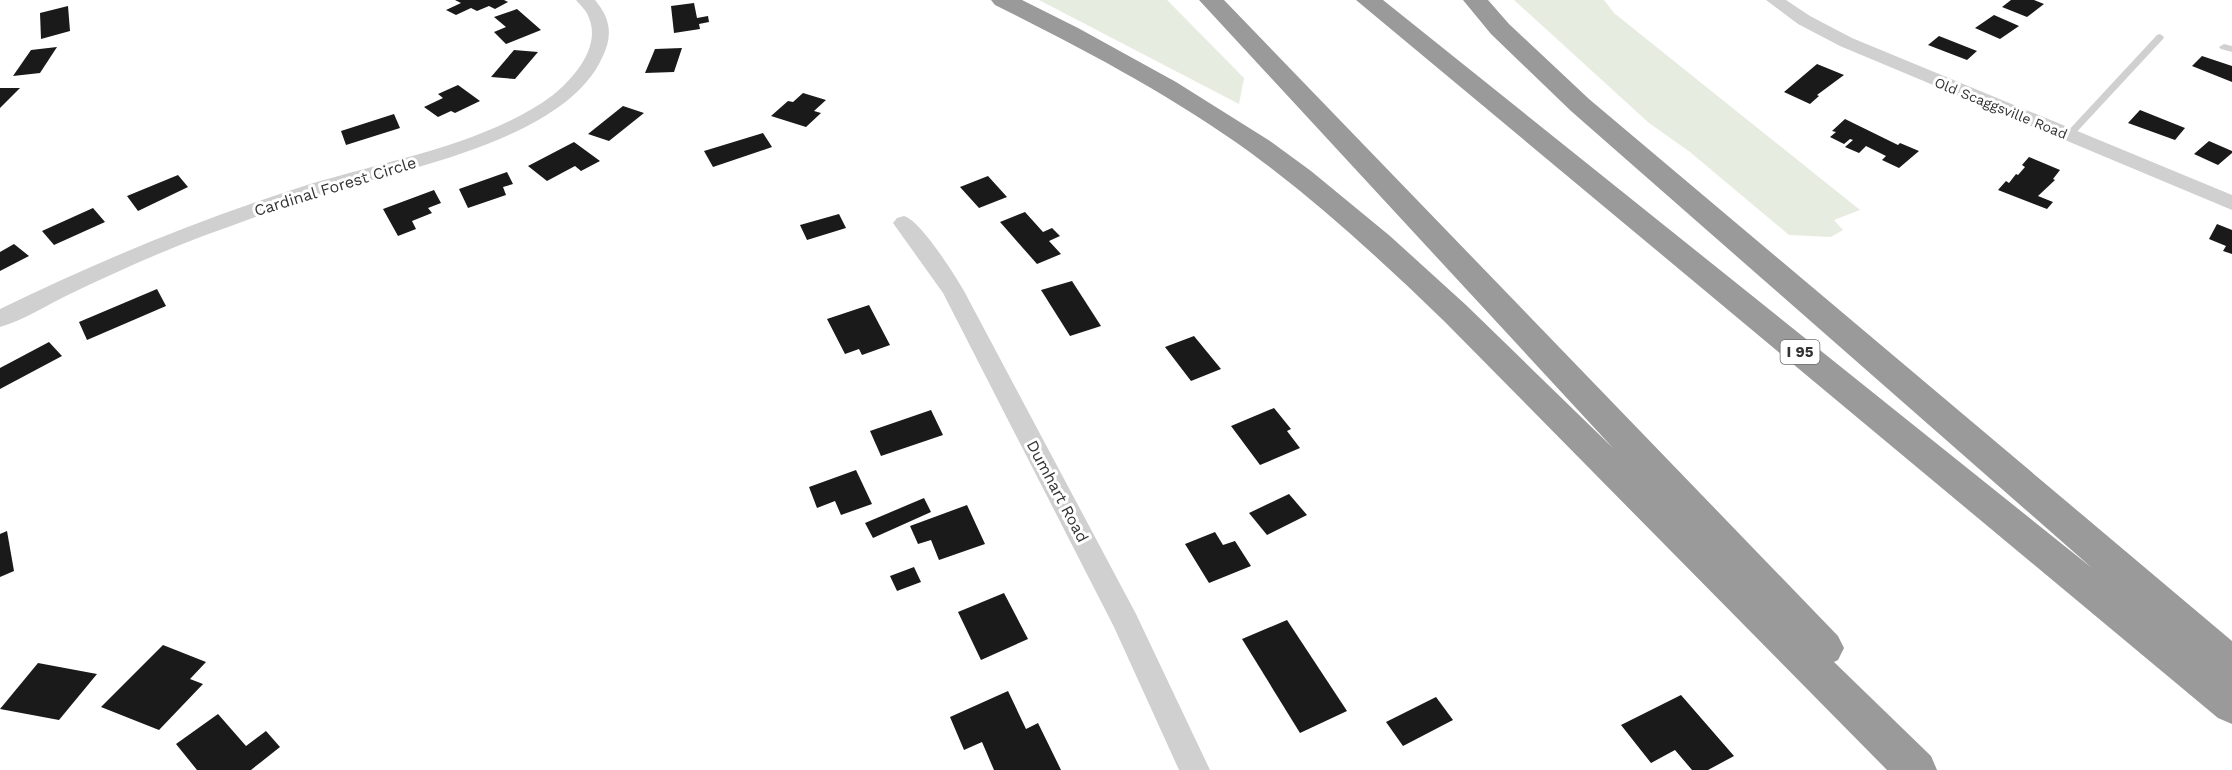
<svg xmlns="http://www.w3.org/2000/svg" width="2232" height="770" viewBox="0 0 2232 770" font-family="'Work Sans',sans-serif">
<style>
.green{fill:#e6ecdf}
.building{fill:#1a1a1a}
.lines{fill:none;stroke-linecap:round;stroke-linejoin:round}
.service{fill:#d0d0d0;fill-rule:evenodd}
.minor{fill:#d0d0d0;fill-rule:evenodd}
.motorway{fill:#9a9a9a;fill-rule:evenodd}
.labels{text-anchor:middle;stroke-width:6;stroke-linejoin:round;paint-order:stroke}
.far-street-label{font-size:14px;fill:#333;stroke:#fff}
.shield{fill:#fff;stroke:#707070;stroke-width:1.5}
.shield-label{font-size:15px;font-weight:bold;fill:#333}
.street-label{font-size:16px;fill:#333;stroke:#fff}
</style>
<rect width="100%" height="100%" fill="#fff"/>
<g class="green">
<path d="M1039,0H1167L1244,78L1239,104Z"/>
<path d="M1514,0H1604L1614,13L1860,210L1834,220L1843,230L1831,237L1789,235L1690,152L1649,123Z"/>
</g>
<g class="building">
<path d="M455,0H504L508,2L495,9L489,6L477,11L471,8L456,15L446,10L461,3Z"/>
<path d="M2011,0H2034L2044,4L2027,17L2002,7Z"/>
<path d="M694,3L697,18L708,16L709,22L699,24L700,29L674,33L671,6Z"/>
<path d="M68,6L70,31L41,39L40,13Z"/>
<path d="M517,9L541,30L506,44L494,32L506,27L494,17Z"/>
<path d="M1994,15L2019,26L2000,39L1975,28Z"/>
<path d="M1939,36L1977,51L1967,60L1928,45Z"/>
<path d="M57,47L40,73L13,76L31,50Z"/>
<path d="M682,48L674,72L645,73L655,49Z"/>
<path d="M514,50L538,52L515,79L491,77Z"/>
<path d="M2202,56L2232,66V82L2192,66Z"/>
<path d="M1817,64L1844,75L1817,95L1819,96L1810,104L1784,92Z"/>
<path d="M458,85L480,101L455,113L451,111L438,117L424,107L443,98L438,94Z"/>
<path d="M0,88H20L0,108Z"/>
<path d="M803,93L826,100L814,111L821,113L806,127L771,116L788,101L793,102Z"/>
<path d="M623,106L644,113L609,141L588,134Z"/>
<path d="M2140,110L2185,128L2175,140L2128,123Z"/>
<path d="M394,114L400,128L346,145L341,131Z"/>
<path d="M1845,119L1898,145L1900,143L1919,151L1899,168L1882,160L1886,156L1866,146L1859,153L1845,147L1853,140L1850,139L1844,144L1830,137L1836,132L1832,131Z"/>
<path d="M763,133L772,147L713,167L704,151Z"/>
<path d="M2209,141L2232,151V153L2218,165L2194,154Z"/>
<path d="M574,142L600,161L581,171L575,166L547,181L528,166Z"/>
<path d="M2029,157L2060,170L2053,179L2055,180L2038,196L2053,202L2047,209L1998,190L2006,181L2009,183L2016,174L2018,175L2025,167L2022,165Z"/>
<path d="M507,172L513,184L503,187L506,195L468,208L459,189Z"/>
<path d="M178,175L188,187L138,211L127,196Z"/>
<path d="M988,176L1007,197L979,208L960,187Z"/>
<path d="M434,190L441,203L428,208L432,213L412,221L416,229L398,236L383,209Z"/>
<path d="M93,208L105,222L54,245L42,231Z"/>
<path d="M1025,212L1043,232L1052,228L1060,236L1049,241L1061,254L1037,264L1000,222Z"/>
<path d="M839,214L846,228L807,240L800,225Z"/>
<path d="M2217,224L2232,230V254L2223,251L2226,246L2209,239Z"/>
<path d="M14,244L29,256L0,271V252Z"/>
<path d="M1072,281L1101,326L1070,336L1041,290Z"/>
<path d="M157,289L166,306L87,340L79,322Z"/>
<path d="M869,305L890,345L862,355L859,349L845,354L827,319Z"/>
<path d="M1194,336L1221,369L1191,381L1165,347Z"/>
<path d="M49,342L62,356L0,389V368Z"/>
<path d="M1274,408L1291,429L1287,431L1300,448L1260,465L1231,426Z"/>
<path d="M931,410L943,435L881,456L870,431Z"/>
<path d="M856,470L872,504L841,515L835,501L817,508L809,487Z"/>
<path d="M1289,494L1307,515L1267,535L1249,513Z"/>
<path d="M924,498L931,512L873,538L865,523Z"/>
<path d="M967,505L985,544L939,560L931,540L918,544L910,526Z"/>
<path d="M7,531L14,571L0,577V534Z"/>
<path d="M1215,532L1223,545L1235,541L1251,566L1209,583L1185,544Z"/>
<path d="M914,567L921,582L897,591L890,576Z"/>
<path d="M1004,593L1028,639L981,660L958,612Z"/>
<path d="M1287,620L1347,711L1300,733L1242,639Z"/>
<path d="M163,645L206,662L190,679L203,684L159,730L101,707Z"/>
<path d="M38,663L97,674L59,720L0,709Z"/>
<path d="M1008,691L1026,729L1038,723L1061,770H994L982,742L964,750L950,717Z"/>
<path d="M1681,695L1734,756L1708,770H1692L1675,750L1651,763L1621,725Z"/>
<path d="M1436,697L1453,720L1403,746L1386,722Z"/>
<path d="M218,714L246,746L266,731L280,747L251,770H197L176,744Z"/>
</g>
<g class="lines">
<g class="service">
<path d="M2160,34L2164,37L2163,39L2072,137H2066V133L2157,35Z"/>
<path d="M2224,44L2232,46V52L2221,49L2219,47Z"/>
</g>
<g class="minor">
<path d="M576,0H595C611,19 613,36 602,58C565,139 408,168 328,192C286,205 245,221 203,236C158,253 114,273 70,294C47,305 24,320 0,327V309C96,262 196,221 298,188C378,162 485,146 553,95C574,78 601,47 589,18C587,11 581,6 576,0Z"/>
<path d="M1766,0H1786L1810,16L1852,38L2232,195V210L1840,46L1798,24Z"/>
<path d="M904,216C921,221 954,274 964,291L1136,614L1210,770H1179L1114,627L943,293L893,223L897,218Z"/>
</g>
<g class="motorway">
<path d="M991,0H1022L1078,28L1176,82L1270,141L1311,171L1390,236L1466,305L1613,448L1199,0H1224L1838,636L1844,648L1838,660L1834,662L1931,756L1937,770H1887L1444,321C1382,261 1320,204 1251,153C1171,95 1083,49 995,5Z"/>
<path d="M1356,0H1383L2092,568L1571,111L1491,34L1463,0H1488L1509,24L1589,99L2232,641V724L2218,718Z"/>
</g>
</g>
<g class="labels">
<g class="far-street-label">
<text transform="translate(2001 108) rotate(22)" y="5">Old Scaggsville Road</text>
</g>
<rect class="shield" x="1780.5" y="340" width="39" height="24" rx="4.5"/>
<g class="shield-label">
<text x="1800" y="357">I 95</text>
</g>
<g class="street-label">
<text transform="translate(335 186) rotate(-17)" y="6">Cardinal Forest Circle</text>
<text transform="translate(1058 491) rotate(62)" y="6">Dumhart Road</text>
</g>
</g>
</svg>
